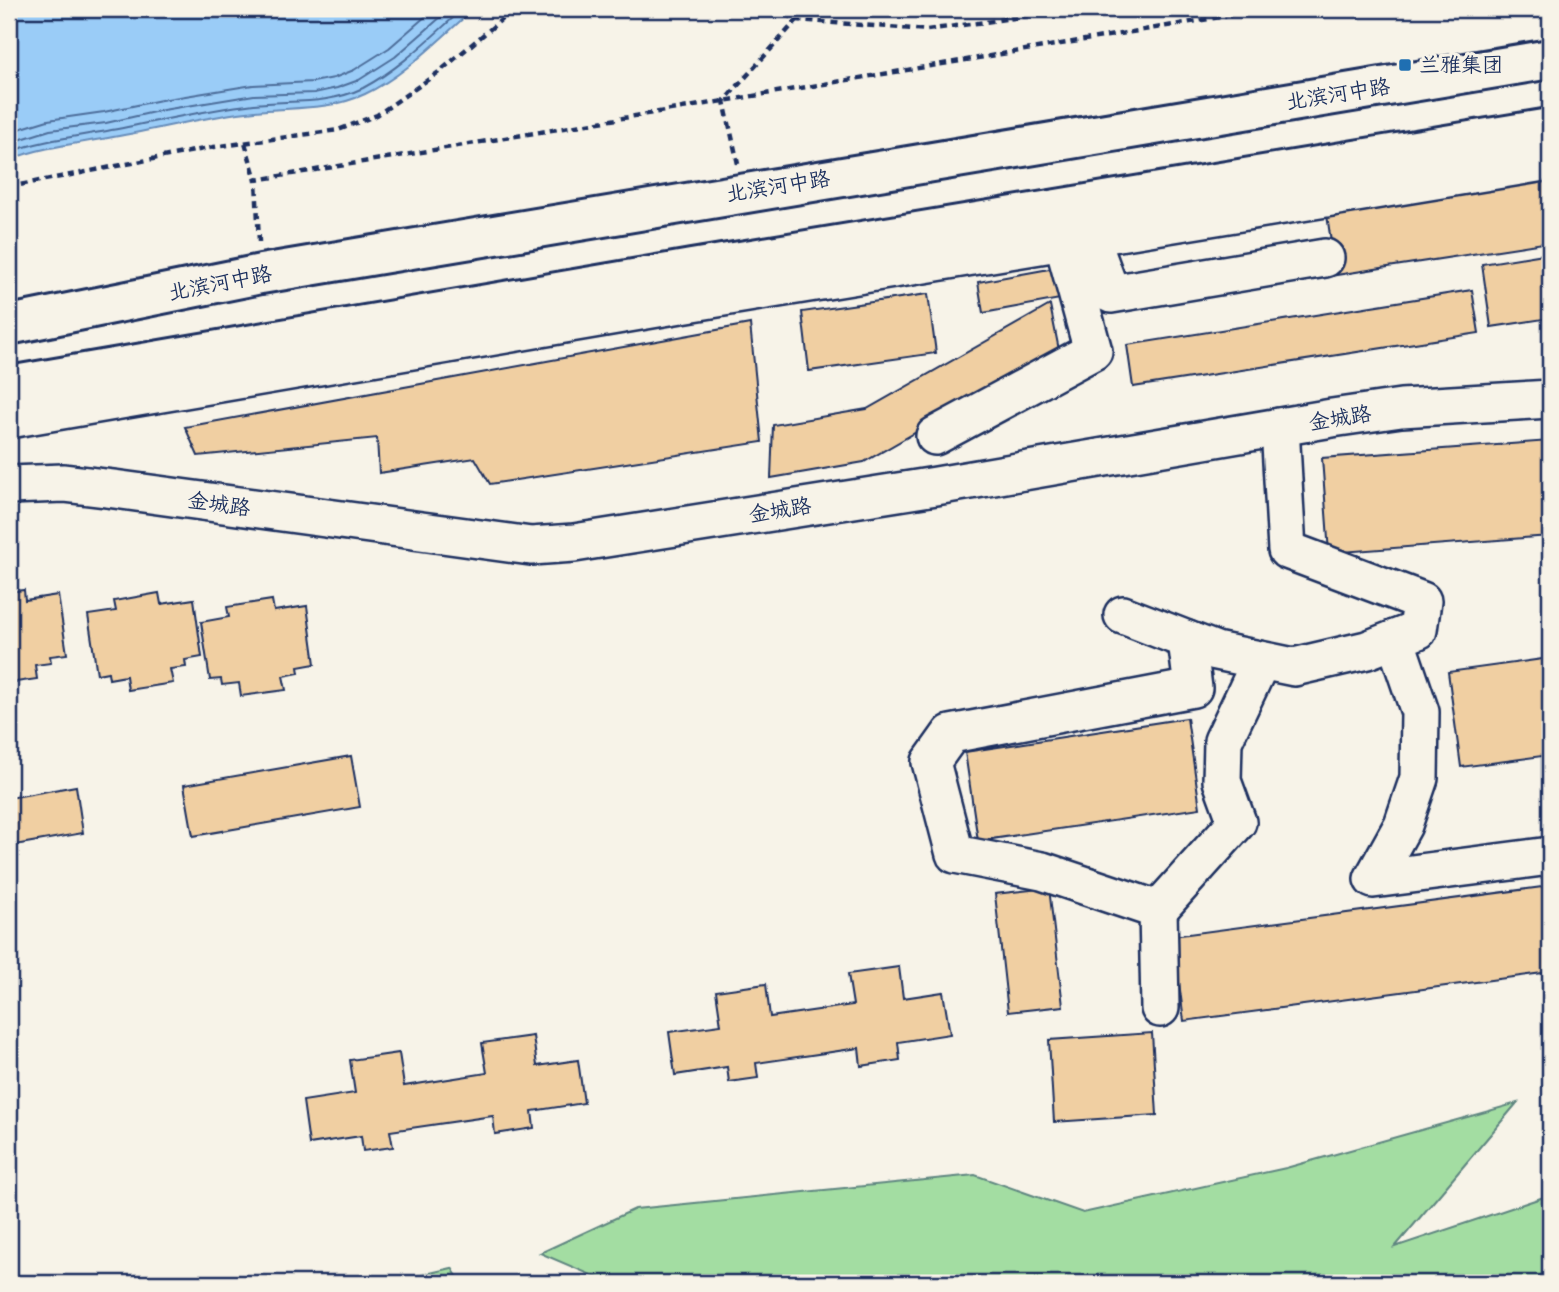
<svg xmlns="http://www.w3.org/2000/svg" width="1559" height="1292" viewBox="0 0 1559 1292" font-family="'Playpen Sans','LXGW WenKai TC',sans-serif">
<style>
.green{fill:#a3dda2;stroke:#5f8680;stroke-width:2}
.water{fill:#9accf7;stroke:#678dba;stroke-width:2}
.lines{fill:none;stroke-linecap:round;stroke-linejoin:round}
.shore{stroke:#4e6e9b;stroke-width:2}
.building{fill:#f0cfa2;stroke:#1b2f5e;stroke-width:2}
.minor-casing{stroke:#1b2f5e;stroke-width:42}
.major-casing{stroke:#1b2f5e;stroke-width:44}
.path{stroke:#1b2f5e;stroke-width:4.5;stroke-dasharray:7 5;stroke-linecap:butt}
.minor{stroke:#f7f3e8;stroke-width:37}
.major{stroke:#f7f3e8;stroke-width:38}
.poi-dot{fill:#1f6fb2;stroke:#f7f3e8;stroke-width:2.5}
.labels{text-anchor:middle;stroke-width:6;stroke-linejoin:round;paint-order:stroke}
.poi-label{font-size:21px;fill:#1b2f5e;stroke:#f7f3e8;text-anchor:start}
.street-label{font-size:21px;fill:#1b2f5e;stroke:#f7f3e8}
</style>
<rect width="100%" height="100%" fill="#f7f3e8"/>
<filter id="ink" filterUnits="userSpaceOnUse"><feTurbulence type="fractalNoise" baseFrequency=".0143" numOctaves="2"/><feDisplacementMap in="SourceGraphic" scale="14" xChannelSelector="R" yChannelSelector="G"/><feConvolveMatrix kernelMatrix="1 2 1 2 8 2 1 2 1" color-interpolation-filters="sRGB"/></filter>
<g filter="url(#ink)">
<g class="green">
<path d="M1517,1103L1395,1247L1550,1195V1283H610L540,1253L635,1209L975,1175L1083,1213L1286,1168Z"/>
<path d="M452,1268L461,1283H386Z"/>
</g>
<path class="water" d="M9,9H474C440,38 406,75 365,94C329,111 293,107 255,111C205,116 157,130 108,138C74,144 41,147 9,160Z"/>
<g class="lines">
<g class="shore">
<path d="M9,132L48,120L104,112L161,100L253,85L313,82L334,78L354,70L389,48L434,9"/>
<path d="M9,143L50,130L106,123L163,110L254,95L314,93L337,88L359,80L395,57L450,9"/>
<path d="M9,152C42,140 73,137 107,131C156,122 204,110 254,104C291,100 328,105 363,88C401,68 432,36 463,9"/>
</g>
</g>
<g class="building">
<path d="M1550,180V242L1336,275L1327,215Z"/>
<path d="M1550,253V318L1491,327L1482,264Z"/>
<path d="M1055,268L1060,299L983,313L978,282Z"/>
<path d="M1472,290L1479,333L1133,387L1127,345Z"/>
<path d="M928,294L936,353L809,371L802,312Z"/>
<path d="M1050,305L1059,350L864,462L771,478L773,425L867,409Z"/>
<path d="M750,324L762,442L490,484L475,458L379,473L377,438L198,456L185,427Z"/>
<path d="M1550,441V536L1329,553L1322,458Z"/>
<path d="M24,590L25,600L58,595L67,654L50,656L51,663L35,665L37,679L9,683V592Z"/>
<path d="M159,593L161,604L194,599L202,657L185,660L186,667L170,669L173,683L128,690L126,676L109,679L108,672L97,674L88,615L116,611L114,601Z"/>
<path d="M272,600L274,611L307,606L315,664L298,667L299,673L283,676L286,690L241,696L239,683L222,685L221,679L210,680L201,622L229,617L227,607Z"/>
<path d="M1550,658V755L1461,767L1448,672Z"/>
<path d="M1187,718L1200,808L978,841L965,752Z"/>
<path d="M351,756L360,807L193,836L184,785Z"/>
<path d="M76,786L83,833L9,846V798Z"/>
<path d="M1550,886V972L1184,1021L1173,936Z"/>
<path d="M1049,888L1063,1006L1008,1012L995,894Z"/>
<path d="M899,967L903,998L943,992L950,1034L898,1042L900,1060L861,1066L859,1048L756,1063L758,1078L729,1082L727,1067L675,1075L669,1032L721,1025L716,991L766,984L770,1017L853,1005L848,974Z"/>
<path d="M1152,1033L1157,1115L1054,1122L1049,1040Z"/>
<path d="M533,1036L537,1066L578,1060L584,1103L532,1111L534,1128L495,1134L493,1116L390,1131L393,1147L363,1151L361,1136L309,1144L303,1101L355,1093L350,1060L399,1053L404,1086L487,1073L482,1043Z"/>
</g>
<g class="lines">
<g class="minor-casing">
<g id="minor">
<path d="M1090,237L1111,294L1325,258"/>
<path d="M9,419L681,304L1550,161"/>
<path d="M935,436L1093,351L1063,241"/>
<path d="M9,485L64,483L114,489L531,546L574,543L936,486L1332,418L1401,408L1550,399"/>
<path d="M1123,615L1216,651L1294,667L1367,650L1418,630L1422,601L1287,550L1280,427"/>
<path d="M1395,639L1420,712L1419,778L1403,825L1373,879L1550,856"/>
<path d="M1158,910L1237,822L1222,781L1223,741L1261,661"/>
<path d="M1160,1008L1158,910L1042,871L955,854L931,762L951,734L1193,688L1187,640"/>
</g>
</g>
<g class="major-casing">
<g id="major">
<path d="M9,325L261,274L1550,59"/>
<path d="M9,386L692,269L1550,128"/>
</g>
</g>
<g class="path">
<path d="M774,9L797,20L927,30L1078,9"/>
<path d="M245,143L256,180"/>
<path d="M738,164L724,101L797,20"/>
<path d="M9,187L214,147L338,130L377,115L439,72L514,9"/>
<path d="M259,242L256,180L1268,9"/>
</g>
<use href="#minor" class="minor"/>
<use href="#major" class="major"/>
</g>
</g>
<rect class="poi-dot" x="1398" y="58" width="14" height="14" rx="3.5"/>
<g class="labels">
<g class="poi-label">
<text x="1419" y="72">兰雅集团</text>
</g>
<g class="street-label">
<text transform="translate(1338 94) rotate(-9)" y="7">北滨河中路</text>
<text transform="translate(778 186) rotate(-9)" y="7">北滨河中路</text>
<text transform="translate(220 283) rotate(-11)" y="7">北滨河中路</text>
<text transform="translate(1340 418) rotate(-9)" y="7">金城路</text>
<text transform="translate(219 504) rotate(8)" y="7">金城路</text>
<text transform="translate(780 510) rotate(-9)" y="7">金城路</text>
</g>
</g>
<rect width="1559" height="1292" fill="none" stroke="#f7f3e8" stroke-width="35"/>
<rect x="18" y="18" width="1524" height="1257" fill="none" stroke="#1b2f5e" stroke-width="2.5" filter="url(#ink)"/>
</svg>
